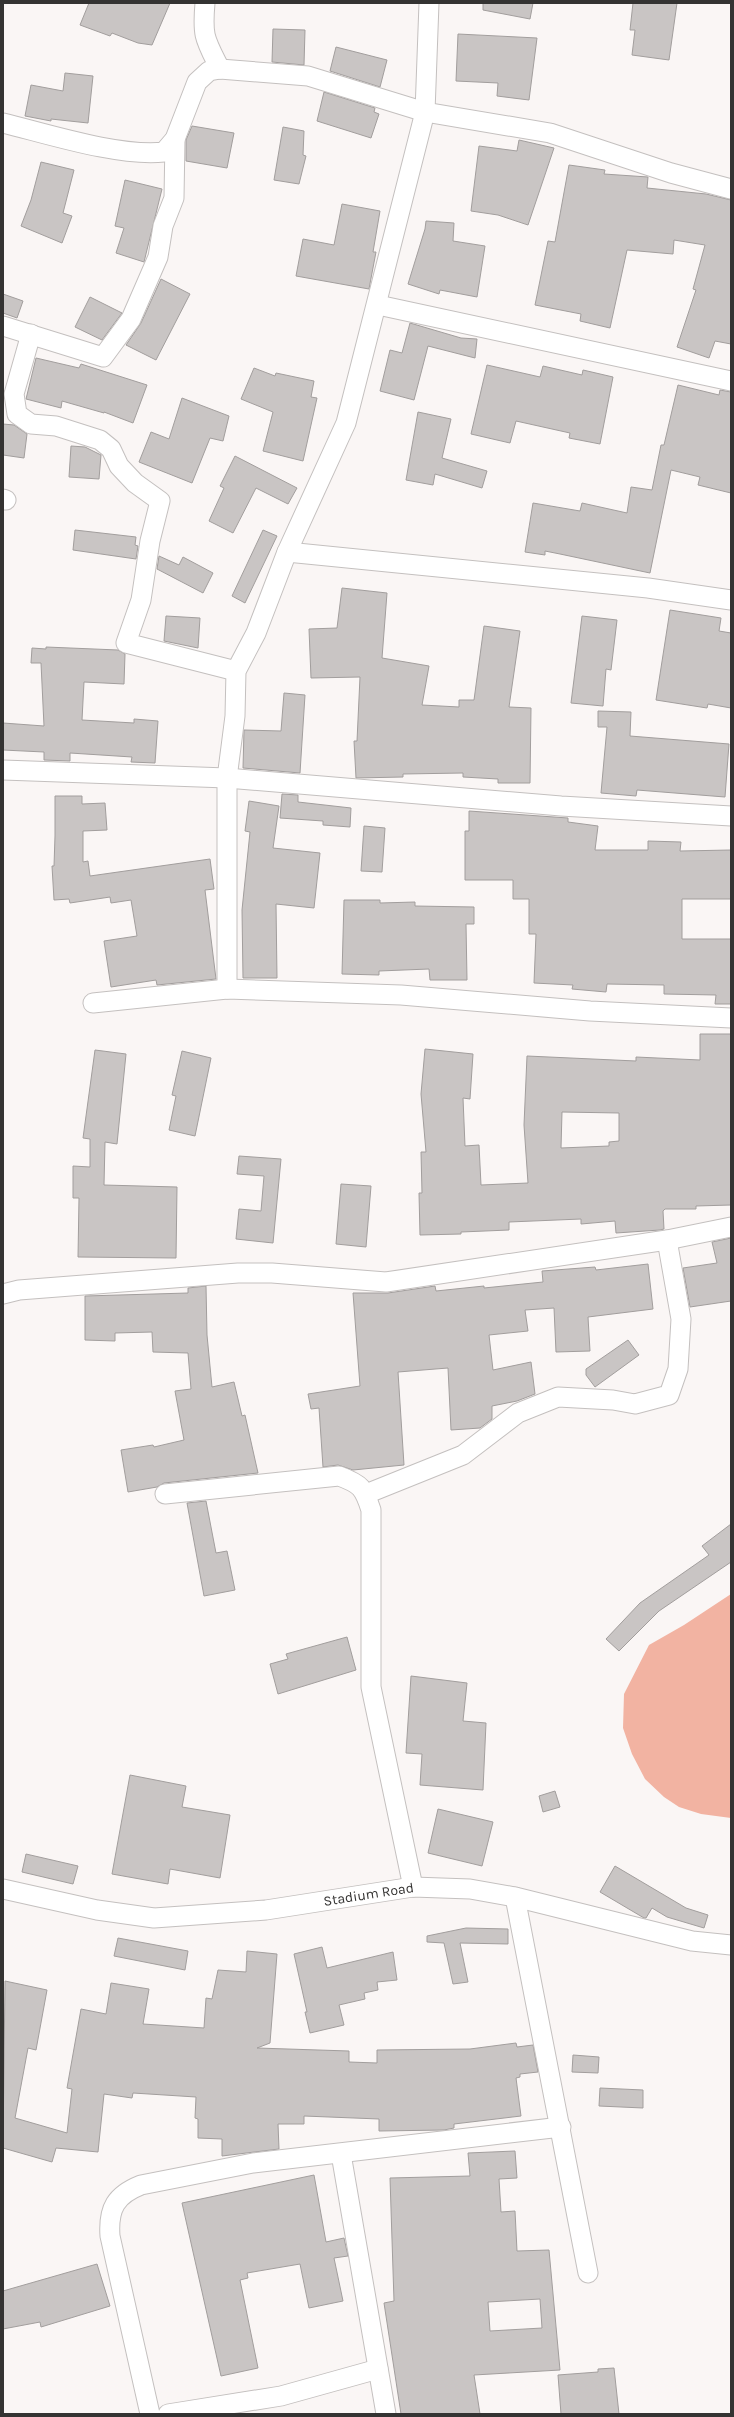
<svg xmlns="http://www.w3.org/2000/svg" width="734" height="2417" viewBox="0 0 734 2417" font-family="Karla,sans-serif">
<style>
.green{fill:#f2b3a2}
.building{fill:#c9c5c4;stroke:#a29e9d;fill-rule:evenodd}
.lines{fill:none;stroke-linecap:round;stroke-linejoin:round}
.minor-casing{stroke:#c4c0bf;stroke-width:21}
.minor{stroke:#fff;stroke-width:19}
.labels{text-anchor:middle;stroke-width:3;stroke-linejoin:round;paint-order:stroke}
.street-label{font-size:14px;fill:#343332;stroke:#fff}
</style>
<rect width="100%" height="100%" fill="#faf6f5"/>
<path class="green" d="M731,1594V1818L701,1814L679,1807L664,1797L645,1779L632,1754L623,1728L624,1694L649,1645L684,1625Z"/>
<g class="building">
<path d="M89,3H170L152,45L138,43L112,33L110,36L80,25Z"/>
<path d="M483,3H533L530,19L483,10Z"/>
<path d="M633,3H677L669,60L632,55L635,30H630Z"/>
<path d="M273,29L305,30L304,65L272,62Z"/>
<path d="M458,34L537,38L529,100L497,96L498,83L456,81Z"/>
<path d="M336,47L387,60L380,87L330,71Z"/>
<path d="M65,73L93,76L88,123L51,119V121L25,116L31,85L63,91Z"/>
<path d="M324,92L375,108L374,112L379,114L371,138L317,121Z"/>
<path d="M192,126L234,133L227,168L186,161V140Z"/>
<path d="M283,127L304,131L303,155L306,156L299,184L274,180Z"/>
<path d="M519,140L554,148L528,225L498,215L471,211L479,146L517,151Z"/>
<path d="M41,162L74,170L63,213L72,216L62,243L21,226L31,200Z"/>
<path d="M569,165L605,170L604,174L648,177L647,188L706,194L731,200V344L715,341L709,358L677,347L696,290L693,289L705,245L674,240L673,254L627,250L610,328L580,321L581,314L535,305L548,241L555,242Z"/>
<path d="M125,180L162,189L144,262L116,253L124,228L115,226Z"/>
<path d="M342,204L380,211L373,252H376L369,289L296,276L303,239L334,245Z"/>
<path d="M426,221L454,223L453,241L485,246L477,297L440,290L439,294L408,284L425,229Z"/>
<path d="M161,279L190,294L156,360L126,345L141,323Z"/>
<path d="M3,294L23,301L17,318L3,313Z"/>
<path d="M90,297L122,313L102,340L75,327Z"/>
<path d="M410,323L461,338L477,339L475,358L428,346L414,400L380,391L390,350L402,353Z"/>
<path d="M36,358L79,368L81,364L147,385L133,423L104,412V413L62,401L61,408L26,399Z"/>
<path d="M487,365L540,377L543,366L582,375L583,370L613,377L600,444L569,438L570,433L516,421L510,443L471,434Z"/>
<path d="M254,368L275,376L276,373L314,381L311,397L317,398L303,461L263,451L273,412L241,399Z"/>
<path d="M678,385L719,395L720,390L731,392V493L698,485L700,477L671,470L650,573L560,554L545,551V555L525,552L533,503L580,511L582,503L627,513L631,487L652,490L661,445H664Z"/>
<path d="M182,398L229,416L223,441L210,438L192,483L139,462L151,432L169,439Z"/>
<path d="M418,412L451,419L442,458L487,471L482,488L435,474L433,485L406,480Z"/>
<path d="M3,424L14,425L27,434L24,458L3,455Z"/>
<path d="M71,446L85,447L101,455L99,479L69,477Z"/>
<path d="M235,456L297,488L288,504L256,488L233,533L209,521L224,488L220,486Z"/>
<path d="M75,530L136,537L135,545L138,546L136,559L73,550Z"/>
<path d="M263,530L277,536L245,603L232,596Z"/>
<path d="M159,556L179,565L183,557L213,573L203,593L157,569Z"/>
<path d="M342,588L387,593L382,658L429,666L422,705L459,707V700H474L484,626L520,631L509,707L531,708L530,783H498V779L463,777V773L403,774V777L356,778L354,741H357L360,677L311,678L309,629L337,628Z"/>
<path d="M670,610L721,618L719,631L731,633V708L708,704L707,708L656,700Z"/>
<path d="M166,616L200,618L198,648L164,641Z"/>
<path d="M582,616L617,620L611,670L606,669L603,706L571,703Z"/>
<path d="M46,647L118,650L125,654L124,684L84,682L82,720L134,723V719L158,721L155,763L131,762L132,757L70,753V761L44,760V752L3,750V723L44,726L41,663H31L32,648L46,649Z"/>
<path d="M284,693L305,695L300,773L243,768L244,730L281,731Z"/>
<path d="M598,711L631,712L630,736L729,744L725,797L637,790L636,796L601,793L607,727H598Z"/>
<path d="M282,794L298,795V802L351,808L350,827L323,825V821L280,818Z"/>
<path d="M55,796H82V804L105,803L107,830L83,831V862L88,861L90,876L210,859L214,889L205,890L216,979L157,985L156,980L111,987L104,941L137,936L131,900L111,903L110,897L70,903L69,899L54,900L52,866H54L55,836Z"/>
<path d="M249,801L279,806L273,848L320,853L314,908L276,904L277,978H243L242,910L250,832L245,831Z"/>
<path d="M469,811L568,818V822L598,826L595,850H648V841L681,842L680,851L731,850V899H682V939H731V1004H715L716,995L664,994V985L607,984L606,992L572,989L573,985L534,983L536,934H529V899H513V880H465V831H469Z"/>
<path d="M364,826L385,828L382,872L361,871Z"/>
<path d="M344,900H380V903L415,902V906L474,907V924H466L467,980H430L429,969L379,971V975L342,974Z"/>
<path d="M700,1034H731V1205L696,1206V1209H665L663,1211L664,1229L660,1230L616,1233L615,1221L581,1224V1219L509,1222V1230L461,1232V1234L420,1235L419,1193H422L421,1152H426L421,1094L425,1049L473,1054L470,1099L463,1098L465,1146L479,1145L481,1185L528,1183L524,1125L527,1056L636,1061V1057L700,1060ZM562,1112L619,1113V1141L609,1142V1146L561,1148Z"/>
<path d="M95,1050L126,1054L117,1144L105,1142L104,1185L177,1187L176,1258L78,1257L79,1198H73V1166L90,1167V1139L83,1138Z"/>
<path d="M182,1051L211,1058L195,1136L169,1130L176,1096L172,1095Z"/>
<path d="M239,1156L281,1159L273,1243L236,1239L239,1209L261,1211L264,1176L237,1174Z"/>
<path d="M341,1184L371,1186L366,1247L336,1244Z"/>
<path d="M731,1238V1301L690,1307L683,1268L717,1263L712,1242Z"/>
<path d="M648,1264L653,1309L588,1317L590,1351L556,1352L554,1308L525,1310L528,1331L489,1335L493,1370L531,1362L535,1394L517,1401L492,1406V1419L480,1428L451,1430L448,1368L398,1372L404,1465L353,1470L338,1465L323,1467L319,1408L311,1409L308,1394L360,1386L353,1293H388L435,1286L436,1291L484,1286V1288L543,1282L542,1271L595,1267L596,1270Z"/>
<path d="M206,1286L207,1335L212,1387L234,1382L242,1416L245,1415L258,1473L164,1483L157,1487L128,1492L121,1450L153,1445L154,1447L184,1440L175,1391L191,1389L188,1353L153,1352L152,1332L115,1333V1341L85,1340V1296L188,1293V1288Z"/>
<path d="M628,1340L639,1355L595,1387L586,1375V1369Z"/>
<path d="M206,1501L216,1553L227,1551L235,1590L204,1596L187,1503Z"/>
<path d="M731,1524V1562L659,1611L619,1651L606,1639L640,1603L709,1555L702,1546Z"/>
<path d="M347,1637L356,1670L278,1694L270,1664L288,1659L286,1654Z"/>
<path d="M411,1676L467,1683L463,1721L486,1723L483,1790L420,1785L422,1754L406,1753Z"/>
<path d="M130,1775L186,1786L182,1807L230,1815L220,1878L170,1869L168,1884L112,1874Z"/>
<path d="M555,1791L560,1807L543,1812L539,1796Z"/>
<path d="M438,1809L493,1822L482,1866L428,1853Z"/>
<path d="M26,1854L78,1866L73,1884L22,1872Z"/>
<path d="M615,1866L686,1908L708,1915L704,1928L667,1917L652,1908L646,1918H644L600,1892Z"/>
<path d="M466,1928L508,1929V1944L460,1943L468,1982L453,1984L444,1943L427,1942V1936Z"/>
<path d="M118,1938L188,1951L185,1970L114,1956Z"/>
<path d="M322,1947L327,1968L393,1952L397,1980L377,1982L378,1990L364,1993L365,1999L339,2005L344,2025L310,2033L305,2012H307L294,1954Z"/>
<path d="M247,1951L277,1954L270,2043L257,2048L349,2051V2062L377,2063V2050L470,2049L516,2043L517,2047L533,2045L538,2072L520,2074V2077L516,2078L521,2116L454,2124V2128L444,2130L379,2131V2119L304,2116V2124H278L279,2149L222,2156V2139L198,2138V2119L195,2118L196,2097L133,2093L132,2098L104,2094L98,2152L56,2148L52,2162L3,2148L5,1981L47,1990L36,2050L28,2048L15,2118L67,2133L72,2089L67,2088L81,2009L106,2014L111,1983L149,1989L143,2024L204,2028L206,1998L212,1999L218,1970L246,1972Z"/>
<path d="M573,2055L599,2057L598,2073L572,2072Z"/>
<path d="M600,2088L643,2090V2108L599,2106Z"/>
<path d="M515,2151L517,2178L499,2179L501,2212L515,2211L517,2251L549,2250L560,2370L474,2375L480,2414H401L384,2303L394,2301L390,2178L470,2176L468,2153ZM540,2299L542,2328L490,2331L488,2302Z"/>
<path d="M314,2175L326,2242L344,2238L348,2256L334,2258L343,2301L309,2308L300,2264L247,2273L248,2278L240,2280L258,2368L221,2376L182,2203Z"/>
<path d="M97,2264L110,2306L41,2327L40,2322L3,2329V2291Z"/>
<path d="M614,2368L619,2414H561L558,2375L598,2372V2369Z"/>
</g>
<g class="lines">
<g class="minor-casing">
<g id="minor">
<path d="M205,3C202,37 205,39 220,69"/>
<path d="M3,123C48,134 119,157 164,152L175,139L197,82L209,71L220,69L308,76L425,112L550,133L671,173L731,189"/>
<path d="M378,305L731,381"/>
<path d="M3,326L103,357L131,319L158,257L163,226L174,198L175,139"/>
<path d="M31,334L14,394L17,414L31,424L56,426L100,440L111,449L119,466L135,483L160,501L150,541L141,600L126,643L236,671"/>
<path d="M3,499L6,500"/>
<path d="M287,552L648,588L731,600"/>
<path d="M3,770L227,778L561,806L731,816"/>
<path d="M227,989V778L235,716L236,671L256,633L287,552L346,423L425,112L429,3"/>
<path d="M93,1003L227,989L401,995L590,1011L731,1018"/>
<path d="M3,1294L19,1290L238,1273H272L386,1282L667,1240L731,1227"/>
<path d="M165,1494L339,1476C361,1484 364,1488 371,1510V1687L413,1887"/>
<path d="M366,1494L463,1455L518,1413L558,1397L613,1400L635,1404L669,1395L678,1369L681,1319L667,1240"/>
<path id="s1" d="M3,1889L97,1910L154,1918L266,1910L413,1887L470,1889L515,1897L692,1941L731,1945"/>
<path d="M515,1897L588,2273"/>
<path d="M341,2154L386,2414"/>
<path d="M150,2414L110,2236C108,2208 116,2195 141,2185L253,2163L561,2127"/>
<path d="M168,2414L281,2396L378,2369"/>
</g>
</g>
<use href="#minor" class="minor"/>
</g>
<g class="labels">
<g class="street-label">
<text dy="5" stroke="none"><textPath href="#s1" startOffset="370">Stadium Road</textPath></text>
</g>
</g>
<rect width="734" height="2417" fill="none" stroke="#343332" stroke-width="8"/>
</svg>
